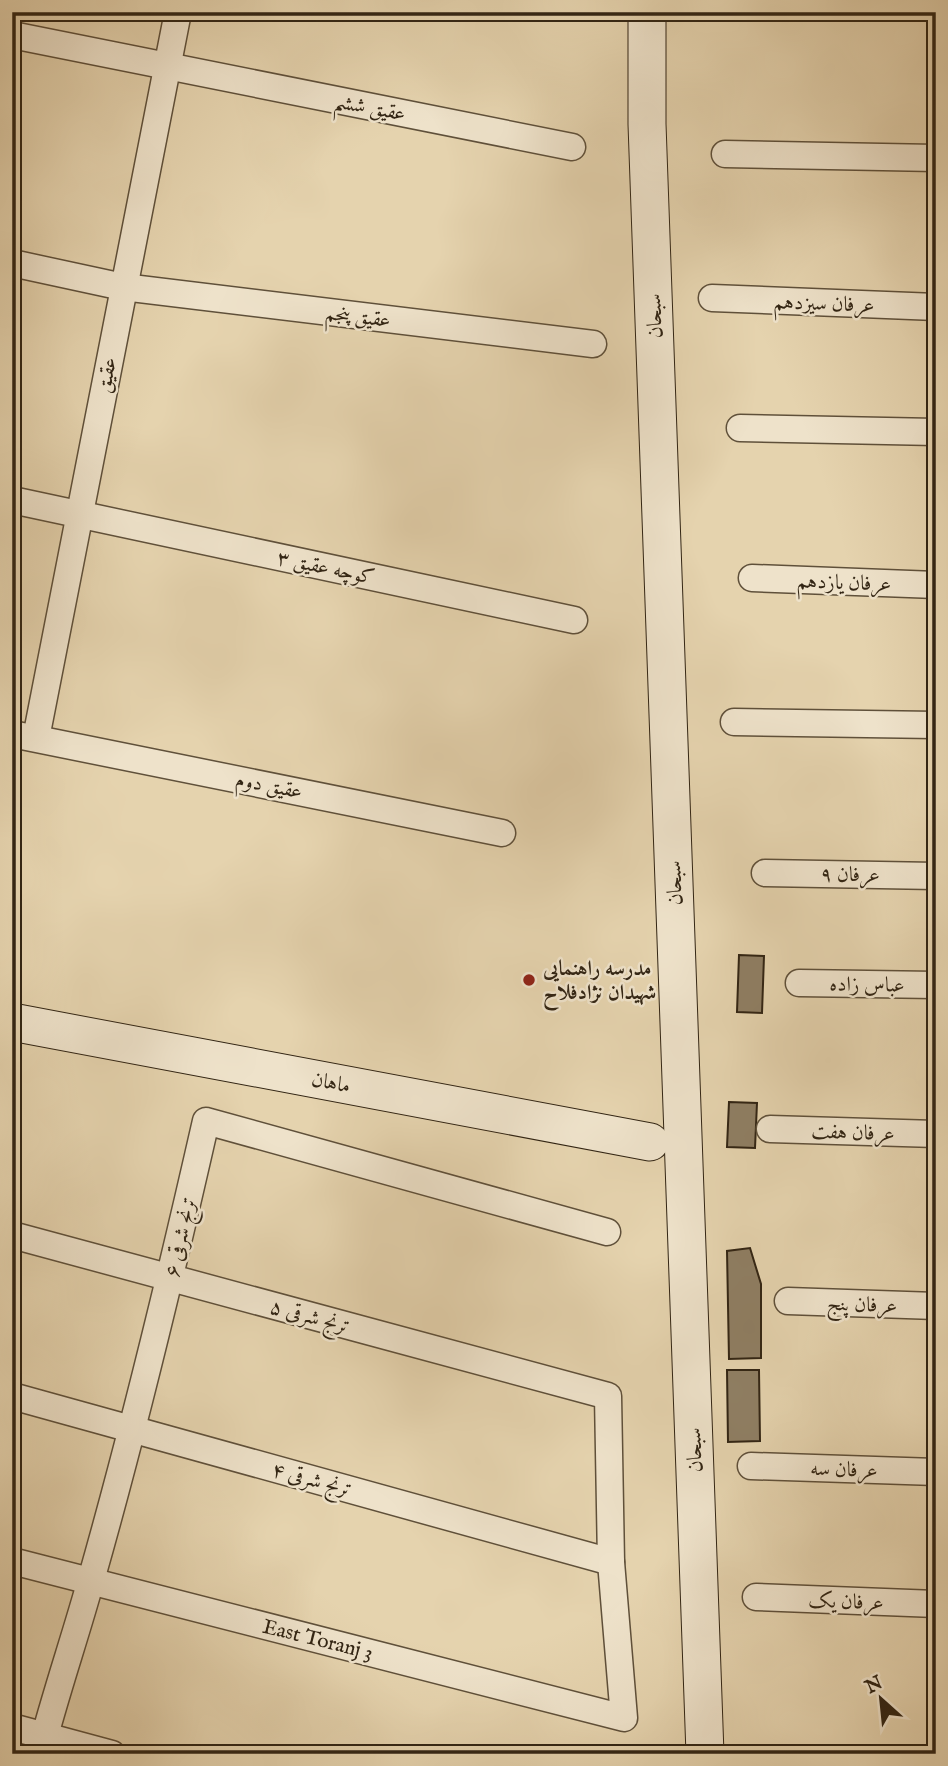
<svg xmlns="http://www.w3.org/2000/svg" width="948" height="1766" viewBox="0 0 948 1766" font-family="'IM FELL English',Amiri,serif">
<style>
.building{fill:#8f7f64;stroke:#322514;stroke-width:2}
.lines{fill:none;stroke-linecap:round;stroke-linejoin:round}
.street-casing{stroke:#5f503a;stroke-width:29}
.secondary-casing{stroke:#322514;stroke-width:39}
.street{stroke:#eee2ca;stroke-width:26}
.secondary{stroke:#eee2ca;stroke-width:37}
.poi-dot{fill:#8f2418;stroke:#eee2ca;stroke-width:2.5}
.labels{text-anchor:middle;stroke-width:5;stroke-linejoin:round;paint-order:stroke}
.street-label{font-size:21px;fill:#322514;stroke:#eee2ca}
.poi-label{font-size:21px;font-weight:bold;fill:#322514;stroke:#eee2ca;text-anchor:start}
</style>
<rect width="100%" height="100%" fill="#e5d3ae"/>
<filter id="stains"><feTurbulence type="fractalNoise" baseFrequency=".00286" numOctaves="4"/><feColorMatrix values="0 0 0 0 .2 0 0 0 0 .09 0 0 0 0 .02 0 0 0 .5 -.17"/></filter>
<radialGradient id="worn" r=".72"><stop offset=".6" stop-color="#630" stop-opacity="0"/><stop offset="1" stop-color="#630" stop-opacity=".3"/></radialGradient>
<g class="building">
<path d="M739,955L764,956L762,1013L737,1012Z"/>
<path d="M729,1102L757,1103L755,1148L727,1147Z"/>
<path d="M750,1248L761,1284V1358L729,1359L727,1251Z"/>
<path d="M727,1370H759L760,1441L728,1442Z"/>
</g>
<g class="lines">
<g class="street-casing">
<g id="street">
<path d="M12,35L572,147"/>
<path d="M725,154L936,158"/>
<path d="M12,263L123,287L593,344"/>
<path d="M712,298L936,307"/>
<path d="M740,428L936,432"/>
<path d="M12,500L574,620"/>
<path d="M752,578L936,585"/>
<path d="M734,722L936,725"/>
<path d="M12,734L502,833"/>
<path d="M36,738L178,12"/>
<path d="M765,873L936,876"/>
<path d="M799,983L936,985"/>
<path d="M770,1129L936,1134"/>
<path d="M12,1235L608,1396L611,1562L624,1718L12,1561"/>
<path d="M788,1301L936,1306"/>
<path d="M12,1396L611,1562"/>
<path d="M751,1466L936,1472"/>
<path d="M756,1597L936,1604"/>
<path d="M12,1727L112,1754"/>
<path d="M40,1754C55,1695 75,1638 91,1580C134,1429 171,1275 206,1121L607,1232"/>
</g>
</g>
<g class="secondary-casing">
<g id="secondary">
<path d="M647,12V124L705,1754"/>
<path d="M12,1022L650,1142"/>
</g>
</g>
<use href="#street" class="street"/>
<use href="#secondary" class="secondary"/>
</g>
<circle class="poi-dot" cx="529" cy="980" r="7"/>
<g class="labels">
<g class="street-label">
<text transform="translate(370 107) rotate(11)" y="7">عقیق ششم</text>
<text transform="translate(824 303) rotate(2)" y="7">عرفان سیزدهم</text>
<text transform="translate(358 316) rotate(7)" y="7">عقیق پنجم</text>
<text transform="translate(654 316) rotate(-92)" y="7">سبحان</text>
<text transform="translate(106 375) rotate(-79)" y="7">عقیق</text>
<text transform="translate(326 567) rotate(12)" y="7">کوچه عقیق ۳</text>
<text transform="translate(844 582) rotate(2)" y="7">عرفان یازدهم</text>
<text transform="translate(269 785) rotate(11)" y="7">عقیق دوم</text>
<text transform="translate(850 874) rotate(1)" y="7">عرفان ۹</text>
<text transform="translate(674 883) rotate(-92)" y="7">سبحان</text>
<text transform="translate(867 984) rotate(1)" y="7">عباس زاده</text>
<text transform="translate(331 1082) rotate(11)" y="7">ماهان</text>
<text transform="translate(853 1132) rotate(2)" y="7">عرفان هفت</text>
<text transform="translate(180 1237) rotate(-77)" y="7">ترنج شرقی ۶</text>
<text transform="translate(862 1304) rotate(2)" y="7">عرفان پنج</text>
<text transform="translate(310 1316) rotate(15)" y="7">ترنج شرقی ۵</text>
<text transform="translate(694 1450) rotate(-92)" y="7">سبحان</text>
<text transform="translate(844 1469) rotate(2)" y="7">عرفان سه</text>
<text transform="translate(312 1479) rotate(15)" y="7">ترنج شرقی ۴</text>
<text transform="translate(846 1601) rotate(2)" y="7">عرفان یک</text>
<text transform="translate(318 1639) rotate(14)" y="7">East Toranj 3</text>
</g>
<g class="poi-label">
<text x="543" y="975">مدرسه راهنمایی<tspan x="543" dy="24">شهیدان نژادفلاح</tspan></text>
</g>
</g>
<rect width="948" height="1766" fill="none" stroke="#e5d3ae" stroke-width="42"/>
<rect x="14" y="14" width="920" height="1738" fill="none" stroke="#322514" stroke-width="3.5"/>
<rect x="21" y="21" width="906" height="1724" fill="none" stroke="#322514" stroke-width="2"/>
<g transform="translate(881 1699) rotate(333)" stroke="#eee2ca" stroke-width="5" paint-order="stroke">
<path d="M0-5L12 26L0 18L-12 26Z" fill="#322514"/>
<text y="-10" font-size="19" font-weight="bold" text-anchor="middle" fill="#322514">N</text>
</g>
<rect width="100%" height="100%" filter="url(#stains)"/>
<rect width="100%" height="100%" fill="url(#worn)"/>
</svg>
